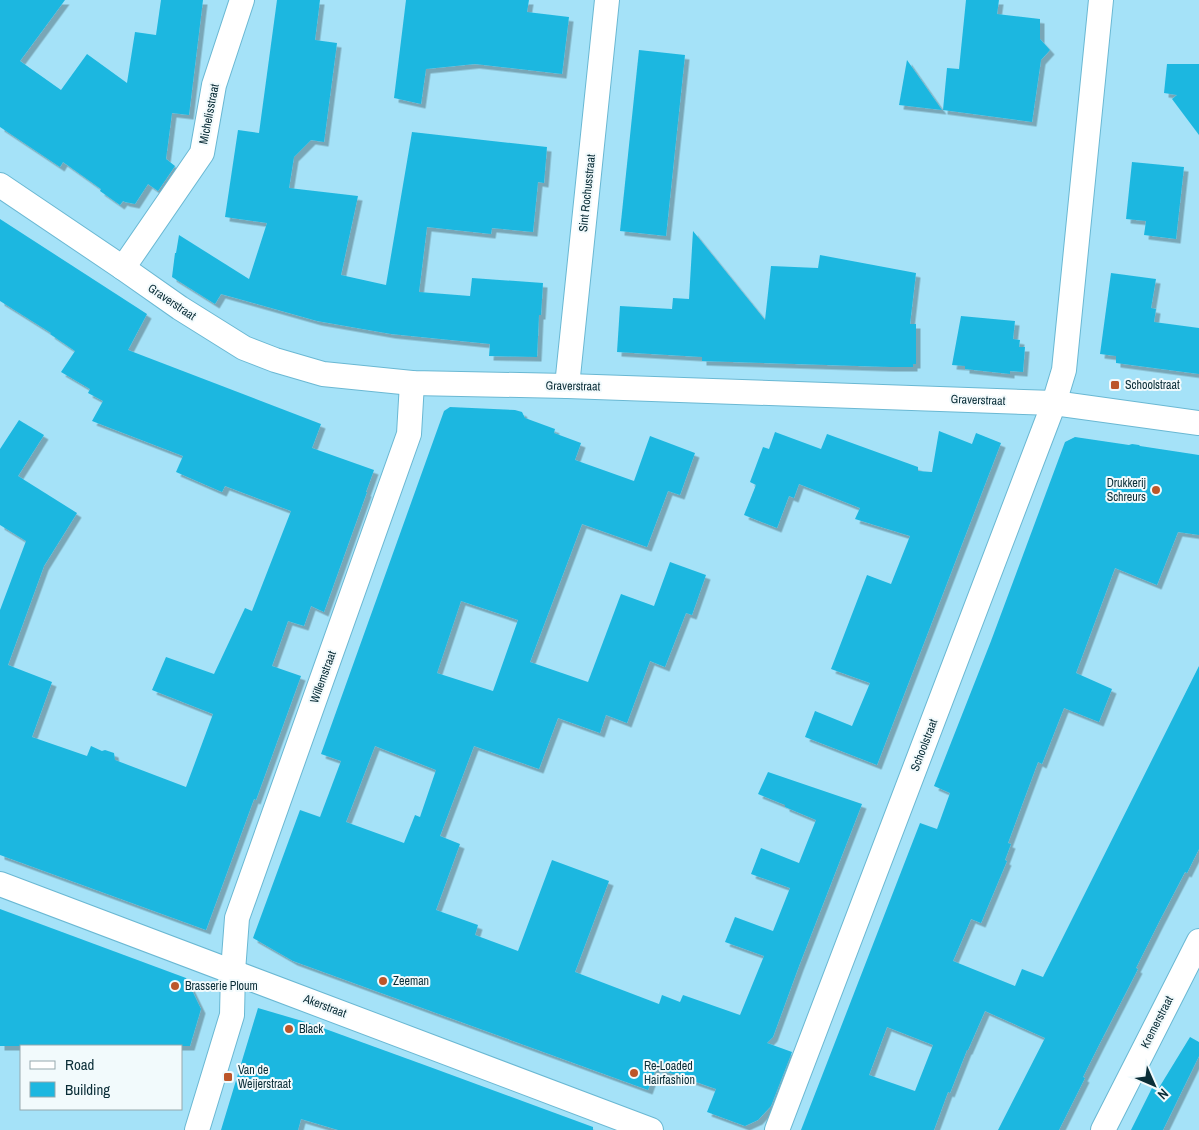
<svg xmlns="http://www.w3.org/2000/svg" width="1199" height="1130" viewBox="0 0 1199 1130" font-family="'Archivo Narrow',sans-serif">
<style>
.building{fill:#1db7e0;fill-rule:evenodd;filter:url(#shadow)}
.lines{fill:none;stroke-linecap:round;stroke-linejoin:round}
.minor-casing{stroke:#6ab8d3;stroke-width:26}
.minor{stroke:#fff;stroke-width:24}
.poi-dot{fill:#bc562a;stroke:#f2fafc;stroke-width:2}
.labels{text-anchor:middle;stroke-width:4;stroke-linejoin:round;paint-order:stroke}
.street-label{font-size:12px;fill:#0a2d37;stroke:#f2fafc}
.poi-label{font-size:12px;fill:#0a2d37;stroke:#f2fafc;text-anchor:start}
</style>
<defs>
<filter id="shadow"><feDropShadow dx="4.5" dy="4.5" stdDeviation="0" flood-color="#0004"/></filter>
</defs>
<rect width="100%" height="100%" fill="#a5e2f8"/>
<g class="building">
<path d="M0,0H65L20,61L61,90L87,54L127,83L135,32L156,35L161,0H203L189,115L172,113L166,159L175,166L158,191L148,184L135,204L125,202L123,201L120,205L100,191L101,189L63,162L60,167L0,127Z"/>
<path d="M277,0H320L315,40L337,43L324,142L311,140L294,157L289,188L358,196L341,275L386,285L412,132L547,147L544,183L538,182L533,232L492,228L491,234L427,227L419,292L470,296L472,278L543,283L541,315H539L537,357L489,356L490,344L391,334L317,321L221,294L215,304L172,277L175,253H176L179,235L249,279L267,223L225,217L238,130L259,133Z"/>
<path d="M406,0H529L527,12L569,17L562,74L475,64L426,69L421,104L394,98Z"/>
<path d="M966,0H999L997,14L1040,19V39L1050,50L1041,60L1032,122L943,110L947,68L959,69Z"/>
<path d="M639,50L685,55L666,236L620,231Z"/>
<path d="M907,60L942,110L899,105Z"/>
<path d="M1167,64H1199V135L1172,99L1177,95L1164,93Z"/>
<path d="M1132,162L1184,167L1176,239L1144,235L1146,221L1126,219Z"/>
<path d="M0,219L147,314L128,350L321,424L312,448L374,470L366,492H367L324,612L311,606L304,626L288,621L272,666L301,676L256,800L254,799L206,930L0,855V610L26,541L0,525V449L19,420L44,435L18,476L77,513L44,566L8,665L52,682L32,737L87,756L91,746L102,751L105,750L114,753L115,760L186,787L213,714L152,690L166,657L214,674L245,608L252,611L291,511L225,486L222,492L176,472L183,456L92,421L103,401L88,393L90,389L61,372L75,351L50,334L51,333L0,301Z"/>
<path d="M693,231L765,320L771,266L818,268L820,255L916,273L910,324H916V364H913V367H890L702,361V357L617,352L620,306L672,309L673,298L689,299Z"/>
<path d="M1111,273L1156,279L1151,308L1156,309L1154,322L1199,328V374L1116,363V356L1100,354Z"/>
<path d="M961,316L1015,321L1013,339L1020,340L1019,347H1025L1023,372L1010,371V374L965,369V366L952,365Z"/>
<path d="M450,407L515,410L522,412L525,418L555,429L554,433L581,443L575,460L634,481L650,436L695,453L680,495L668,491L647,547L582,524L530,662L588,682L621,594L654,606L670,562L706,575L692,615L686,613L665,667L650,661L627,723L606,715L600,733L558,718L539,769L474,746L440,836L460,844L436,910L478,925L475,935L518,951L552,860L609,881L575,972L659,1004L662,995L680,1002L683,995L740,1015L764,956L725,942L735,917L773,931L790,888L751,874L761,848L799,863L816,820L785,807V805L758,794L768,772L862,804L799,966L773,1037L767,1043L792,1052L771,1106L758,1120L745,1126L707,1112L716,1089L656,1068L648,1090L293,961L253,938L300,810L320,817L341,761L321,754L444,411ZM461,601L518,620L493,691L437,673ZM375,746L436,770L420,817L415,815L404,843L346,822Z"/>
<path d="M939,431L972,444L976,433L1001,443L877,765L805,737L815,711L852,726L870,683L831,669L867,575L891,584L910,536L855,519L860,508L799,484L794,498L789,496L777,528L744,515L756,485L750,482L763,447L769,449L775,432L821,449L827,434L918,467V471L932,472Z"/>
<path d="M1075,437L1129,445L1132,444L1139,445L1140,446L1199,455V535L1178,532L1157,585L1115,568L1076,673L1112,689L1099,722L1064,708L1042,764L1038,762L1008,843L1011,844L1005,860L1007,861L981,923L971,919L953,961L1015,986L1022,969L1043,977L1199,666V849L1187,873L1185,872L1160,920L1136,968L1138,969L1100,1043L1083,1077L1085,1078L1059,1130H998L1045,1038L985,1011L968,1050H967L950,1093L948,1092L934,1130H801L920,823L937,829L950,793L934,786L991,641L1065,442ZM887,1027L933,1045L915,1091L869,1075Z"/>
<path d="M0,909L186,978L201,1009L190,1046H0Z"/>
<path d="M258,1008L309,1023L430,1067L593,1127V1130H338L301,1119L298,1130H221Z"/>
<path d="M1190,1037L1199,1042V1056L1163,1130H1131L1152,1088L1157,1091Z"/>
</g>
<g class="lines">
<g class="minor-casing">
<g id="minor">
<path d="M0,185L123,268L180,308L244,348L275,360L323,374L412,383L567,386L1054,403L1199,423"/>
<path d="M123,268L202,153L214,85L242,0"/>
<path d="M567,386L607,0"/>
<path d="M0,884L651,1130"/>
<path d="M197,1130L232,1015L233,971L237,918L409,434L412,383"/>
<path d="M777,1130L1054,403L1064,370L1101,0"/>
<path d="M1103,1130L1199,941"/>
</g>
</g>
<use href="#minor" class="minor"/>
</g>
<g class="poi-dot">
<rect x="1110" y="380" width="10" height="10" rx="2.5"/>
<circle cx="1156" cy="490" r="5"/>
<circle cx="383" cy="981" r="5"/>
<circle cx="175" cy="986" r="5"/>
<circle cx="289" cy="1029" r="5"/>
<circle cx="634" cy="1073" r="5"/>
<rect x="223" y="1072" width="10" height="10" rx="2.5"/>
</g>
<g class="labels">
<g class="street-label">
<text transform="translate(209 114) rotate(-79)" y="4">Michelisstraat</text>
<text transform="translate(587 193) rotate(-84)" y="4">Sint Rochusstraat</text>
<text transform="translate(172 302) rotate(34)" y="4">Graverstraat</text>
<text transform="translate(573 386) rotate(1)" y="4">Graverstraat</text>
<text transform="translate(978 400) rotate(2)" y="4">Graverstraat</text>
<text transform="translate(323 677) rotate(-70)" y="4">Willemstraat</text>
<text transform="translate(924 745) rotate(-69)" y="4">Schoolstraat</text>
<text transform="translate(325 1006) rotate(21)" y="4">Akerstraat</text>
<text transform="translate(1157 1022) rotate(-63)" y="4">Kremerstraat</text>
</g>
<g class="poi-label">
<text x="1125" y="389">Schoolstraat</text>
<text x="1146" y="487" text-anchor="end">Drukkerij<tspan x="1146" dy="14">Schreurs</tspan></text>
<text x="393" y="985">Zeeman</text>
<text x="185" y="990">Brasserie Ploum</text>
<text x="299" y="1033">Black</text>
<text x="644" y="1070">Re-Loaded<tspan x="644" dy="14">Hairfashion</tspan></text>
<text x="238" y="1074">Van de<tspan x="238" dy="14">Weijerstraat</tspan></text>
</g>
</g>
<rect x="20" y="1045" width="162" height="65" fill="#f2fafc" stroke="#95a8ad"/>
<rect x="30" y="1061" width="25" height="8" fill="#ffffff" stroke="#95a8ad"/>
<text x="65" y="1070" font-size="15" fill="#0a2d37">Road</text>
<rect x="30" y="1082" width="25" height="15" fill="#1db7e0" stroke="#95a8ad"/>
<text x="65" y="1095" font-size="15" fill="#0a2d37">Building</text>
<g transform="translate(1154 1085) rotate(135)" stroke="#f2fafc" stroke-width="4" paint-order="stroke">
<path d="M0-4L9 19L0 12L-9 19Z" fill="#0a2d37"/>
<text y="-8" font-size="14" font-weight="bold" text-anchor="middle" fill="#0a2d37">N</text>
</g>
</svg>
